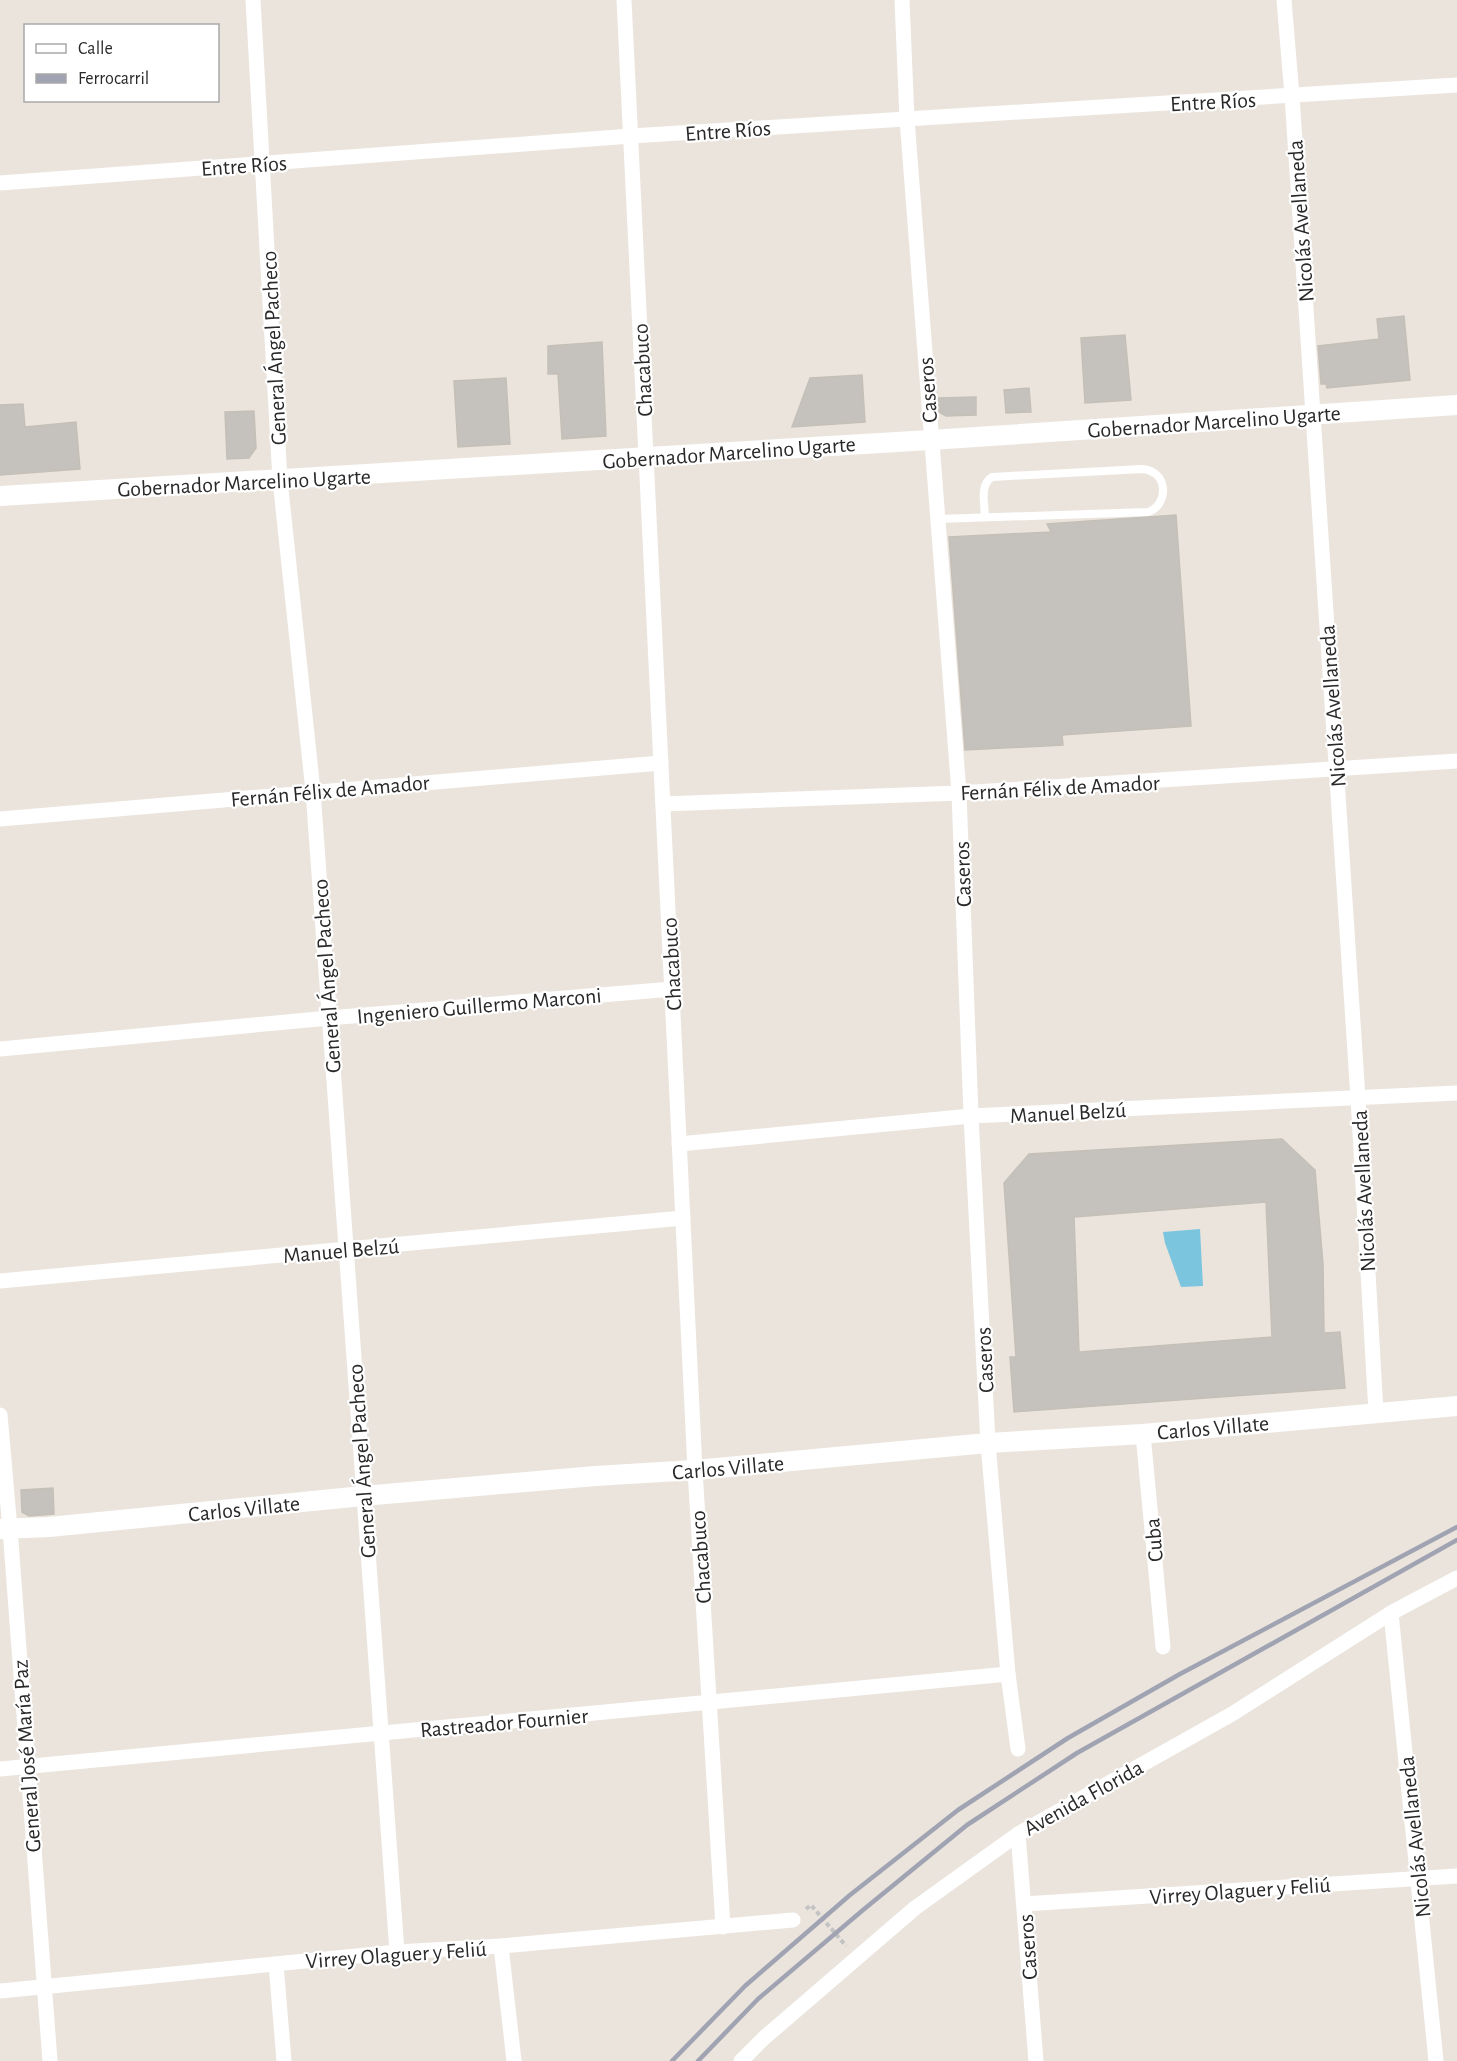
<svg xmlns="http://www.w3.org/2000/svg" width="1457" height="2061" viewBox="0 0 1457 2061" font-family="'Alegreya Sans',sans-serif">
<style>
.water{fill:#7cc5df}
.building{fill:#c5c1bc;stroke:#c5c0b7;stroke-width:1.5;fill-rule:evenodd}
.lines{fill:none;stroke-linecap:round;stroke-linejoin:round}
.path{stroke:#c3c3c3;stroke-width:4;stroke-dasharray:4.5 3;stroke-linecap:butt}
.service{stroke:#fff;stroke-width:8}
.minor{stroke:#fff;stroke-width:15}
.tertiary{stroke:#fff;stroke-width:20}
.rail{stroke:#a0a3b1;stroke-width:4.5}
.labels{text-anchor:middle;stroke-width:4.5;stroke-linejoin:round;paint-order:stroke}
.street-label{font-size:22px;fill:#292929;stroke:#fff}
</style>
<rect width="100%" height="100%" fill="#eae4dd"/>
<path class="water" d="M1200,1229L1203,1286L1181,1287L1165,1243L1163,1232Z"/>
<g class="building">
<path d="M1404,316L1410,380L1327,388L1326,384H1321L1318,346L1379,339L1377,319Z"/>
<path d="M1125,335L1131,400L1085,403L1081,338Z"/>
<path d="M602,342L606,436L562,439L558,374H548V346Z"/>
<path d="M862,375L865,422L792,427L810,378Z"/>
<path d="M506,378L510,444L458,447L454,381Z"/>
<path d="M1029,388L1031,412L1006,413L1004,390Z"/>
<path d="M976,397V415L946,416L939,412L938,398Z"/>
<path d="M23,404L25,427L76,422L80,469L0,475V405Z"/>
<path d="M254,411L256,448L249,458L227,459L225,412Z"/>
<path d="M1176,515L1191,726L1062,735L1063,745L965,750L949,537L1051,532L1047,524Z"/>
<path d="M1282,1139L1315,1170L1323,1264L1324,1333L1340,1332L1345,1388L1014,1412L1010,1357H1016L1004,1183L1029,1154ZM1266,1202L1272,1337L1079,1352L1074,1217Z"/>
<path d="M53,1488L54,1514L29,1516L22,1512L21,1490Z"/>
</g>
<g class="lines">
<path class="path" d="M806,1909L811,1905L846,1946"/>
<path class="service" d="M937,519L1148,512C1169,505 1169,471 1142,469L992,477C979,485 985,505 985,518"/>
<g class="minor">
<path d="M253,0L280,480L313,791L397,1952"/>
<path d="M624,0L695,1470L723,1927"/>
<path d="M902,0L907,119L959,793L971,1116L988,1443L1008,1674L1018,1749"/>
<path d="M1284,0L1292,96L1358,1098L1376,1412"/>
<path d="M0,183L631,136L1457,85"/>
<path d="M663,804L959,793L1457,761"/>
<path d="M0,819L661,763"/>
<path d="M0,1049L329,1018L672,989"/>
<path d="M679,1144L971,1116L1457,1093"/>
<path d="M0,1281L683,1218"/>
<path d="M0,1415L10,1529L50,2061"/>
<path d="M1143,1434L1163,1647"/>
<path d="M1391,1613L1436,2061"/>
<path d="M0,1769L1008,1674"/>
<path d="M1018,1834L1036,2061"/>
<path d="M1024,1904L1457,1876"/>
<path d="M501,1946L514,2061"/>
<path d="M276,1964L284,2061"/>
<path d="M0,1991L397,1952L501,1946L793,1920"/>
<path d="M741,2061L764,2038L915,1908L1018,1834L1232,1714L1391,1613L1457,1578"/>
</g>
<g class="tertiary">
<path d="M0,496L930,440L1457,405"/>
<path d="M0,1529L49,1527L363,1496L595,1476L695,1470L988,1443L1143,1434L1457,1406"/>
</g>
<g class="rail">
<path d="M672,2061L745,1986L850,1895L958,1810L1068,1738L1180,1674L1457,1527"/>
<path d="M698,2061L758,1999L863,1910L967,1825L1077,1753L1457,1540"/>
</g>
</g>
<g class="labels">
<g class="street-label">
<text transform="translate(1213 101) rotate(-3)" y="8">Entre Ríos</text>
<text transform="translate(728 130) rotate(-4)" y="8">Entre Ríos</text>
<text transform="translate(244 165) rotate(-4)" y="8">Entre Ríos</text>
<text transform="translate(1300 221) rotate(-94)" y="8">Nicolás Avellaneda</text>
<text transform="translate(273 348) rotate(-93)" y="8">General Ángel Pacheco</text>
<text transform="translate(642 370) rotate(-93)" y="8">Chacabuco</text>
<text transform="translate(927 390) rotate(-94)" y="8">Caseros</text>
<text transform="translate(1214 421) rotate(-4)" y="8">Gobernador Marcelino Ugarte</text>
<text transform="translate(729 452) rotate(-4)" y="8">Gobernador Marcelino Ugarte</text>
<text transform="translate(244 482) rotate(-3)" y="8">Gobernador Marcelino Ugarte</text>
<text transform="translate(1332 706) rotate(-94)" y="8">Nicolás Avellaneda</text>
<text transform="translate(1060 787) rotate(-3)" y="8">Fernán Félix de Amador</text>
<text transform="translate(330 790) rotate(-5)" y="8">Fernán Félix de Amador</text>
<text transform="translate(962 874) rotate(-92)" y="8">Caseros</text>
<text transform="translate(671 964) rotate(-93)" y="8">Chacabuco</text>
<text transform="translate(326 976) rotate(-94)" y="8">General Ángel Pacheco</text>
<text transform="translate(479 1005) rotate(-5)" y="8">Ingeniero Guillermo Marconi</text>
<text transform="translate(1068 1112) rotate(-3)" y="8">Manuel Belzú</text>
<text transform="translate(1363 1191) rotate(-93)" y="8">Nicolás Avellaneda</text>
<text transform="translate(341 1250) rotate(-5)" y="8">Manuel Belzú</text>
<text transform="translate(984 1360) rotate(-93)" y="8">Caseros</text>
<text transform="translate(1213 1427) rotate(-5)" y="8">Carlos Villate</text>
<text transform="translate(361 1461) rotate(-94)" y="8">General Ángel Pacheco</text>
<text transform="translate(728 1467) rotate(-5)" y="8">Carlos Villate</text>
<text transform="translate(244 1508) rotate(-6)" y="8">Carlos Villate</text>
<text transform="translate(1153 1540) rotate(-95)" y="8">Cuba</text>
<text transform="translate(700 1557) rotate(-94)" y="8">Chacabuco</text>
<text transform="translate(504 1722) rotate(-5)" y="8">Rastreador Fournier</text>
<text transform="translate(26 1756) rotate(-94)" y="8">General José María Paz</text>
<text transform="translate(1083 1797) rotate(-29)" y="8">Avenida Florida</text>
<text transform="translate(1414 1837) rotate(-96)" y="8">Nicolás Avellaneda</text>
<text transform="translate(1240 1890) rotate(-4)" y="8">Virrey Olaguer y Feliú</text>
<text transform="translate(1027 1947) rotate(-94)" y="8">Caseros</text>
<text transform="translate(396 1954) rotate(-4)" y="8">Virrey Olaguer y Feliú</text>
</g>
</g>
<rect x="24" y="24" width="195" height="78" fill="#ffffff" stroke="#a9a9a9" stroke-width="1.5"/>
<rect x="36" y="44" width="30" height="9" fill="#ffffff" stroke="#a9a9a9" stroke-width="1.5"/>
<text x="78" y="54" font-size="18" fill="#292929">Calle</text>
<rect x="36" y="74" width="30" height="9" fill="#a0a3b1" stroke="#a9a9a9" stroke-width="1.5"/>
<text x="78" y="84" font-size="18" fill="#292929">Ferrocarril</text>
</svg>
